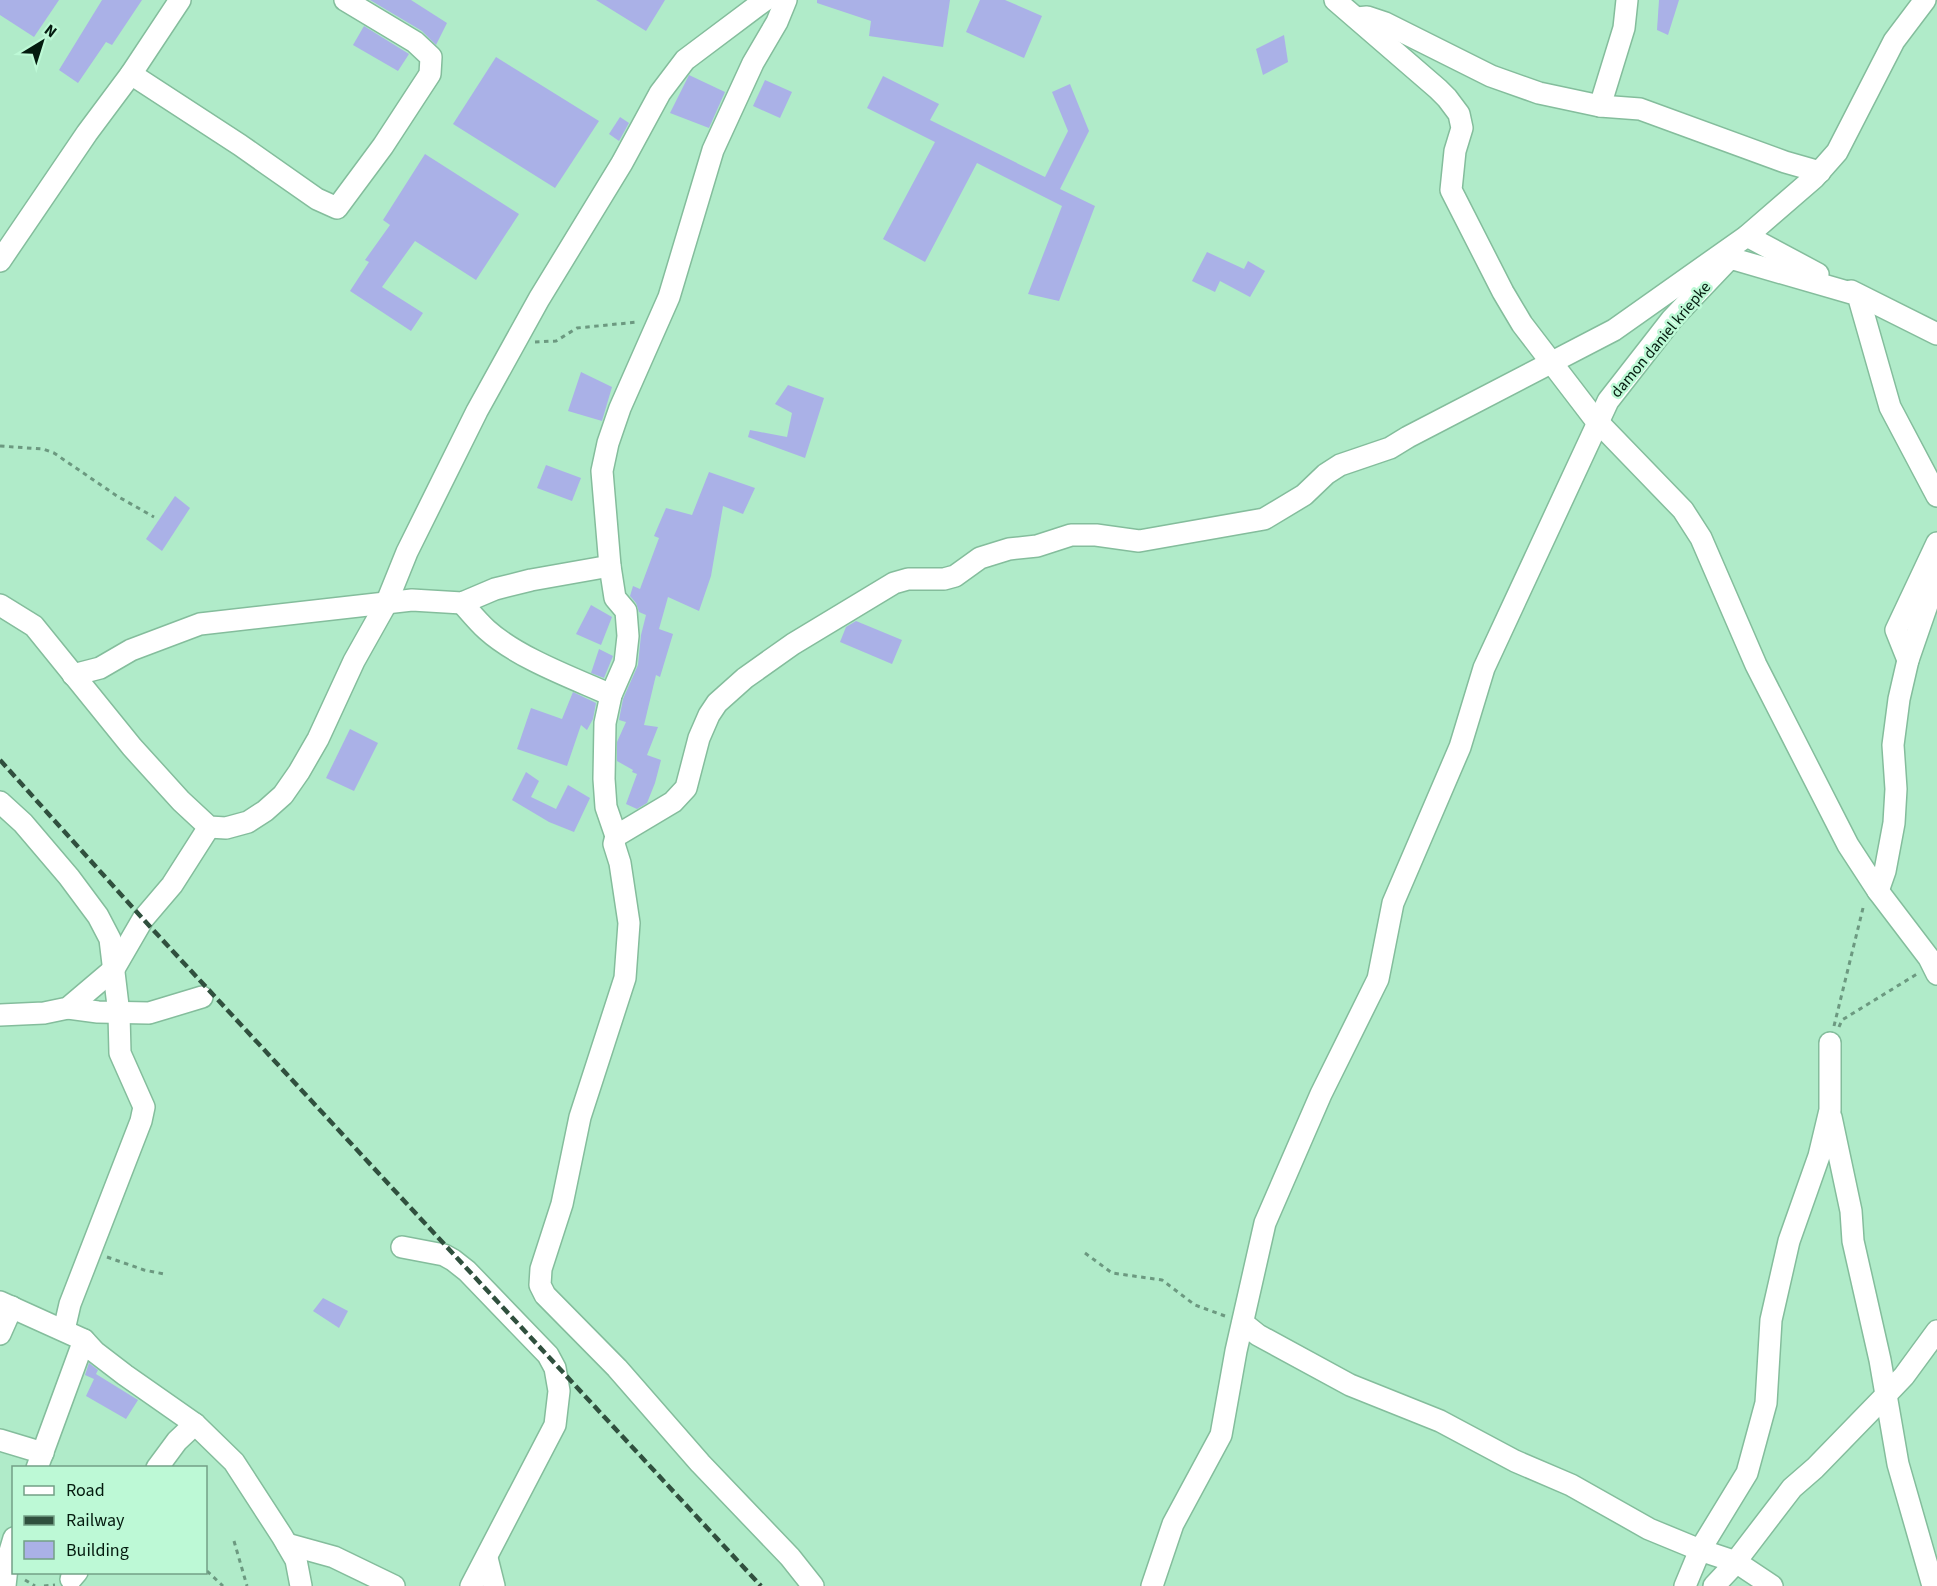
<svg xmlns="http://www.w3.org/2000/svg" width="1937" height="1586" viewBox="0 0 1937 1586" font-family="'Source Sans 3',sans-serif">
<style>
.building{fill:#aab1e7}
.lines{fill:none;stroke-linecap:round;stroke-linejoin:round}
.minor-casing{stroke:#84bd9c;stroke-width:24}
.path{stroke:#6c9980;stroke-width:3;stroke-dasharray:4.5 4.5;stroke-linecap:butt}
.minor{stroke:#fff;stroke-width:21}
.rail{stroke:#30503e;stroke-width:4.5;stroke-dasharray:9 4.5;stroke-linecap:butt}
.labels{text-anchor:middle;stroke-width:5;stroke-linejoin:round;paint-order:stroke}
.street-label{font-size:16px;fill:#041b0f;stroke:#bdf9d6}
</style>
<rect width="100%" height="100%" fill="#b0ebc9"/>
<g class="building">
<path d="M0,0H59L34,37L0,15Z"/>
<path d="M102,0H142L112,45L106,42L78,83L59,70Z"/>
<path d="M370,0H411L447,23L436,45L422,31Z"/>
<path d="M596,0H665L646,31Z"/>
<path d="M817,0H950L943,47L869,36L871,21L817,3Z"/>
<path d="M980,0H1005L1042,16L1024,58L966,32Z"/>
<path d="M1659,0H1679L1668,35L1657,30Z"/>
<path d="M364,26L409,54L398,71L353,45Z"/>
<path d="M1284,35L1288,62L1263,75L1256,49Z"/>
<path d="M496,57L599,121L555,188L453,124Z"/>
<path d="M689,75L725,92L709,128L670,113Z"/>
<path d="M883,76L939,104L930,120L1045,177L1068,131L1052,92L1070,84L1089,131L1060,189L1095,206L1059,301L1028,294L1062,206L977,163L925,262L883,239L935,142L867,108Z"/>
<path d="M765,80L792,92L780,118L753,106Z"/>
<path d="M620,117L629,123L619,141L609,134Z"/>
<path d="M425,154L519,214L476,280L415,241L382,287L423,313L411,331L350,291L369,262L365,260L390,225L383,220Z"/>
<path d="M1207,252L1244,269L1248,261L1265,271L1250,297L1220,281L1215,292L1192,281Z"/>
<path d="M581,372L612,387L602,421L568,411Z"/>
<path d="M788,385L824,398L805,458L748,437L750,430L787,437L792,413L775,404Z"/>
<path d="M546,465L581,478L572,501L537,488Z"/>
<path d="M709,472L755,488L743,514L723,506L711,576L699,611L668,597L659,629L673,634L660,677L656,675L644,725L658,727L647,755L661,760L655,783L647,803L637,809L626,804L637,774L632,772L633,770L617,761V742L626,722L619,720L623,699L638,665L641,635L646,615L639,612L636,603L630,596L633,586L640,589L659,538L654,536L666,508L692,515Z"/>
<path d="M175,496L190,508L162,551L146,539Z"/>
<path d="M591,605L612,617L601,645L576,634Z"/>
<path d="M856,621L902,640L892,664L840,642L846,627Z"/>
<path d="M599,649L613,656L604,678L591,673Z"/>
<path d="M573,692L596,703L593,719L587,730L581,725L567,766L517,749L531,708L562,719Z"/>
<path d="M350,729L378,743L354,791L326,778Z"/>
<path d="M526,772L539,781L531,797L556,809L568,785L590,798L574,832L549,822L512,800Z"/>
<path d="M323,1298L348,1311L339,1328L313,1311Z"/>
<path d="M89,1363L98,1370L96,1374L138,1400L126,1419L86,1396L94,1379L85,1375Z"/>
</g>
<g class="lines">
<g class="minor-casing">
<g id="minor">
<path d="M1335,0L1438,89L1447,98L1459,114L1462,128L1455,151L1451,190L1503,292L1522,324L1594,418L1683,510L1701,538L1756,665L1848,845L1878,891L1929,958L1937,974"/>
<path d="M1357,18L1367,17L1385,23L1491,76L1539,93L1600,106L1640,109L1785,162L1820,172"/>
<path d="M131,74L240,145L317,199L337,208L383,146L413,100L430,74L431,57L415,42L345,0"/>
<path d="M1600,106L1624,28L1627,0"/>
<path d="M1747,236L1818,274"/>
<path d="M0,261L87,133L131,74L180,0"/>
<path d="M1851,291L1937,334"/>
<path d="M462,603C470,612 478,622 487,630C518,658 573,678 611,695"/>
<path d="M0,605L34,626L132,747L181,801L209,827L226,828L248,822L265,811L283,795L299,772L318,739L354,661L386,604L407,552L477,411L539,299L622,163L660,93L685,60L765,0"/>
<path d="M1908,660L1896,630L1937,543"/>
<path d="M73,675L100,668L131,650L200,624L412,600L462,603L495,589L531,580L610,566"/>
<path d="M0,802L23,823L69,877L98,916L110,939L119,1014L120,1053L144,1107L141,1121L70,1304L64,1330"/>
<path d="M616,836L606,807L604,779L605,723L611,695L625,663L628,636L626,611L615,598L610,566L602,471L608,443L620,408L669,297L713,150L753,63L777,22L786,0"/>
<path d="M1878,891L1885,871L1894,823L1896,789L1893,745L1899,699L1908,660L1937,576"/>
<path d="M68,1008L98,1012L149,1013L202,997"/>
<path d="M0,1015L44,1013L68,1008L114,969L143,919L172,885L209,827"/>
<path d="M1831,1117L1851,1211L1853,1241L1880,1360L1898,1464L1933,1586"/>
<path d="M402,1247L444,1255L453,1260L467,1271L548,1355L555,1368L559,1391L555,1425L471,1586"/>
<path d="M0,1302L84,1340L95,1352L125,1375L195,1424L234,1462L282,1536L296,1560L301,1586"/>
<path d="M1243,1323L1258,1335L1350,1385L1440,1421L1515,1461L1571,1485L1649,1529L1700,1550L1747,1473L1766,1403L1771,1320L1789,1241L1819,1156L1830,1110V1043"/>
<path d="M0,1334L12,1307"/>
<path d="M0,1440L43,1453"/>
<path d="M37,1468L84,1340"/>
<path d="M157,1468L177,1441L195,1424"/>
<path d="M287,1544L334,1557L394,1586"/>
<path d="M487,1558L494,1586"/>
<path d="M71,1579L77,1572"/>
<path d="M5,1586L8,1558L14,1538"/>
<path d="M813,1586L790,1557L700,1463L617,1368L545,1295L540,1285L541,1269L562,1204L580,1117L625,978L629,923L620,863L614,844L616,836L673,802L686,788L699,738L709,715L717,703L745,678L793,644L894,583L908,579H944L955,576L980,558L1009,549L1037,546L1071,535H1096L1139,541L1264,519L1304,495L1326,474L1340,465L1390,448L1408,437L1614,330L1747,236L1814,178L1837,152L1894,41L1925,0"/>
<path d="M1152,1586L1173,1524L1221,1435L1236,1351L1265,1223L1321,1094L1378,979L1393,903L1460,747L1484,668L1608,401L1672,319L1730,258L1858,295L1890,407L1937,496"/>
<path d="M1685,1586L1700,1550L1736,1562L1772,1586"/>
<path d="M1714,1586L1730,1569L1792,1488L1815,1468L1885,1396L1904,1376L1937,1331"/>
</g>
</g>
<g class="path">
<path d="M535,342L556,341L577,328L638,322"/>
<path d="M0,446L43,449L54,453L117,496L154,517"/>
<path d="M1834,1026L1864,904"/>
<path d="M1839,1027L1842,1020L1917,974"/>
<path d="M1085,1253L1112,1273L1162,1280L1195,1305L1225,1316"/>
<path d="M107,1257L144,1270L164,1274"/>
<path d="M234,1541L247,1586"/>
<path d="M207,1571L223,1586"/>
<path d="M25,1580L35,1586"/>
<path d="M44,1586L55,1585"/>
</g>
<use href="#minor" class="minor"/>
<path class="rail" d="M0,760L143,919L761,1586"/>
</g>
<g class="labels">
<g class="street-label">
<text transform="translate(1660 339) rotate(-50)" y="6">damon daniel kriepke</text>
</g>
</g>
<rect x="12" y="1466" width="195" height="108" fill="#bdf9d6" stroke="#73a086" stroke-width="1.5"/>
<rect x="24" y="1486" width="30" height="9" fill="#ffffff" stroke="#73a086" stroke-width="1.5"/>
<text x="66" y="1496" font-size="18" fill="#041b0f">Road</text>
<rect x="24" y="1516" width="30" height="9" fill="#30503e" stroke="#73a086" stroke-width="1.5"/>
<text x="66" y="1526" font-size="18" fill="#041b0f">Railway</text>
<rect x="24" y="1541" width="30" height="18" fill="#aab1e7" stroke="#73a086" stroke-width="1.5"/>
<text x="66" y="1556" font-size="18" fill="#041b0f">Building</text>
<g transform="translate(42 42) rotate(38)" stroke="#bdf9d6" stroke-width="4.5" paint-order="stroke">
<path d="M0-4.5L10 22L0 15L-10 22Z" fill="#041b0f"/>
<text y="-9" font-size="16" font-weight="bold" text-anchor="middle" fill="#041b0f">N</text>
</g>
</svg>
